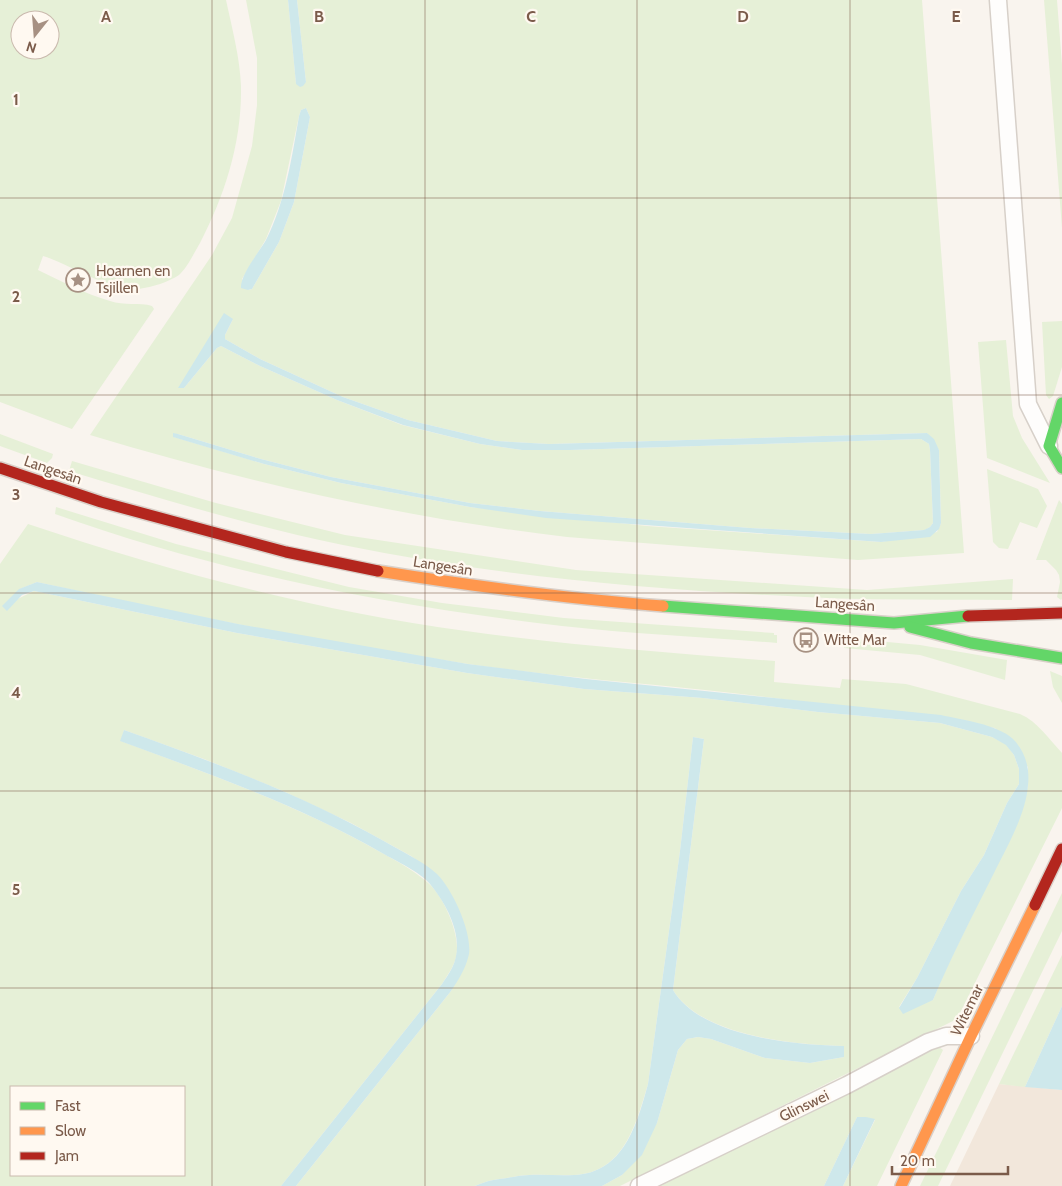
<svg xmlns="http://www.w3.org/2000/svg" width="1062" height="1186" viewBox="0 0 1062 1186" font-family="Cabin,sans-serif">
<style>
.residential{fill:#f2e7db}
.green{fill:#e6f0d7;fill-rule:evenodd}
.water{fill:#cee8eb}
.lines{fill:none;stroke-linecap:round;stroke-linejoin:round}
.lane-casing{stroke:#d7d0c9;stroke-width:19}
.fast-casing{stroke:#d9d0c9;stroke-width:14}
.slow-casing{stroke:#d9d0c9;stroke-width:14}
.jam-casing{stroke:#d9d0c9;stroke-width:14}
.lane{stroke:#fefdfc;stroke-width:16}
.fast{stroke:#63d668;stroke-width:11}
.slow{stroke:#ff974d;stroke-width:11}
.jam{stroke:#b3261e;stroke-width:11}
.grid{fill:none;stroke:#7b5b4a;stroke-width:1;stroke-opacity:0.55}
.labels{text-anchor:middle;stroke-width:4.5;stroke-linejoin:round;paint-order:stroke}
.poi-label{font-size:15px;fill:#7b5b4a;stroke:#fff9f1;text-anchor:start}
.street-label{font-size:15px;fill:#7b5b4a;stroke:#fff9f1}
.grid-label{font-size:16px;text-anchor:middle;font-weight:bold;fill:#7b5b4a;stroke:#fff9f1;stroke-width:4.5;stroke-linejoin:round;paint-order:stroke}
</style>
<rect width="100%" height="100%" fill="#f9f4ee"/>
<path class="residential" d="M999,1084L1062,1090V1186H950Z"/>
<g class="green">
<path d="M0,0H226C232,28 240,58 241,86C242,142 225,195 200,243C194,253 187,268 179,275C169,282 152,287 139,289C113,293 69,264 43,256L38,270C61,281 85,294 110,301C124,306 140,302 152,306L154,309L72,429L0,402ZM20,20H50V50H20Z"/>
<path d="M246,0H288L296,84L306,82L297,0H922L964,553L858,560L567,537C404,518 246,482 90,435L212,255L232,218L252,146L257,105V58ZM306,108L310,117L294,202L279,242L252,289L248,290L242,279L266,239L281,201L299,116L301,110ZM233,319L225,335V339L260,359L343,397L408,420L497,441L549,444L927,433L939,450L941,523L937,532L881,542L647,526L470,507L341,483L264,464L174,437L178,434L261,459L331,477L470,503L540,511L750,528L871,534L925,530L930,527L933,523L930,450L929,444L921,439L570,450H522L480,444L402,425L337,400L260,366L221,346L217,348L184,388Z"/>
<path d="M1044,0H1057L1062,65V228Z"/>
<path d="M1062,321V367L1053,396L1049,399L1046,395L1042,322Z"/>
<path d="M1006,340L1013,416L1022,438L1050,483L987,458L978,342Z"/>
<path d="M0,434L53,454L52,458L47,463L0,446Z"/>
<path d="M72,461L216,503L345,535L576,570L867,590L1013,579L1012,600C943,599 874,601 805,597C651,590 494,576 343,545C250,526 159,498 69,471Z"/>
<path d="M987,469L1038,489L1047,506L1037,528L1020,522L1008,549L999,548L993,542Z"/>
<path d="M1059,500L1062,504V599L1061,600L1057,597L1060,582L1059,575L1056,570L1046,560H1036Z"/>
<path d="M56,507L176,544L349,587L442,603L564,618L774,633V635H777V643C705,637 633,634 562,626C391,606 217,572 55,514Z"/>
<path d="M28,524C171,572 317,611 466,631C569,645 672,653 775,661L774,682L840,688L842,679L906,684L1020,714C1038,722 1048,738 1062,753V808L957,1019L620,1186H602L622,1175L657,1123L678,1050L687,1039L698,1037L711,1039L765,1058L810,1063L844,1057V1046C794,1045 701,1036 673,990L704,739L693,737L680,851L648,1084C636,1124 624,1173 574,1175C553,1176 533,1173 513,1177C500,1179 487,1180 475,1186H296L451,991L469,952L437,875L411,856L351,823L283,791L204,759L124,730L121,741C206,773 293,803 373,848C391,858 411,868 427,882C443,895 458,930 457,950C457,963 448,974 442,984L281,1186H0V564ZM37,582C179,614 323,642 468,664C547,676 626,682 705,690C802,700 899,715 995,728L1028,767V786L1020,817L944,973L933,1000L899,1007L917,978L961,891L984,855L1007,803L1019,784V769L1014,755L1006,744L992,737L940,723L818,712L703,698L584,689L467,673L237,633L34,591L3,606L20,589ZM11,1087H184V1175H11Z"/>
<path d="M844,638L920,645L1007,660L1005,680L920,655L844,648Z"/>
<path d="M1050,671L1062,676V703L1053,687Z"/>
<path d="M1062,893V931L938,1186H920Z"/>
<path d="M1062,955V1006L1025,1087L999,1084Z"/>
<path d="M938,1046L943,1050L877,1186H843L875,1120L857,1117L824,1186H659L882,1076Z"/>
</g>
<g class="water">
<path d="M288,0H297L306,82L303,86L300,87L296,84Z"/>
<path d="M306,108L310,117L294,202L279,242L252,289L248,290L241,288C240,275 259,252 266,240C285,203 292,157 299,116L301,110Z"/>
<path d="M224,313L233,319L225,335V339L260,359L343,397L408,420L497,441L549,444L927,433L934,439L939,450L941,523L939,529L930,537L881,542L546,518L470,507L341,483L264,464L173,437V433L178,434L261,459L331,477L470,503L540,511L750,528L871,534L924,530L930,527L933,523L930,450L929,444L921,439L570,450H522L480,444L403,425L337,400L260,366L221,346L217,348L184,388H178Z"/>
<path d="M37,582L238,624L468,664L586,679L941,715C962,720 997,724 1013,739C1025,751 1030,768 1028,785C1026,814 1007,847 994,873C973,915 951,957 933,1000L903,1014L899,1008L917,978L961,891L984,855L1007,803L1019,784V769L1014,755L1006,745L992,737L940,723L818,712L703,698L584,689L467,673L237,633L34,591L22,595L7,611L2,606L19,589Z"/>
<path d="M124,730C213,762 301,794 382,840C399,850 423,861 437,874C453,890 472,932 469,954C466,968 459,979 451,991L296,1186H281L442,984C445,979 449,974 452,968C466,940 448,906 430,884C420,872 396,861 382,853C300,806 210,774 120,741Z"/>
<path d="M693,737L704,739L673,990C701,1037 795,1045 844,1046V1057L810,1063L765,1058L711,1039L698,1037L687,1039L678,1050L657,1123L642,1155L622,1175L602,1186H475C487,1180 500,1179 513,1177C533,1173 553,1176 574,1175C624,1173 637,1124 648,1084L680,851Z"/>
<path d="M1062,1006V1090L1025,1087Z"/>
<path d="M857,1117H866L875,1119L843,1186H824Z"/>
</g>
<g class="lines">
<g class="lane-casing">
<g id="lane">
<path d="M998,0L1028,404L1049,446"/>
<path d="M639,1186L847,1085L928,1042L946,1036H971"/>
</g>
</g>
<g class="fast-casing">
<g id="fast">
<path d="M1062,403L1049,446L1062,468"/>
<path d="M663,606L894,623L968,616"/>
<path d="M910,627L971,643L1062,658"/>
</g>
</g>
<g class="slow-casing">
<g id="slow">
<path d="M378,571C473,586 567,599 663,606"/>
<path d="M901,1186L971,1036L1035,905"/>
</g>
</g>
<g class="jam-casing">
<g id="jam">
<path d="M0,468L101,502L286,552L378,571"/>
<path d="M968,616L1062,613"/>
<path d="M1035,905L1062,849"/>
</g>
</g>
<use href="#lane" class="lane"/>
<use href="#fast" class="fast"/>
<use href="#slow" class="slow"/>
<use href="#jam" class="jam"/>
</g>
<path class="grid" d="M212,0V1186M425,0V1186M637,0V1186M850,0V1186M0,198H1062M0,395H1062M0,593H1062M0,791H1062M0,988H1062"/>
<defs>
<g id="sight-ring" transform="scale(1.25)"><circle r="9.5" fill="#fff9f1" stroke="#a79183" stroke-width="1.5"/><path d="M0-6L1.8-2.2L6-1.7L2.9 1.2L3.7 5.4L0 3.3L-3.7 5.4L-2.9 1.2L-6-1.7L-1.8-2.2Z" fill="#a79183"/></g>
<g id="bus-ring" transform="scale(1.25)"><circle r="9.5" fill="#fff9f1" stroke="#a79183" stroke-width="1.5"/><path d="M-5-6H5V4H4V6H2V4H-2V6H-4V4H-5ZM-3.5-4V0h7V-4ZM-3.5 1.2v1.5H-2V1.2ZM2 1.2v1.5H3.5V1.2Z" fill="#a79183"/></g>
</defs>
<g fill-rule="evenodd">
<use href="#sight-ring" x="78" y="280"/>
<use href="#bus-ring" x="806" y="640"/>
</g>
<g class="labels">
<g class="poi-label">
<text x="96" y="276">Hoarnen en<tspan x="96" dy="17">Tsjillen</tspan></text>
<text x="824" y="645">Witte Mar</text>
</g>
<g class="street-label">
<text transform="translate(53 470) rotate(19)" y="5">Langesân</text>
<text transform="translate(443 566) rotate(9)" y="5">Langesân</text>
<text transform="translate(845 604) rotate(4)" y="5">Langesân</text>
<text transform="translate(967 1010) rotate(-64)" y="5">Witemar</text>
<text transform="translate(804 1106) rotate(-26)" y="5">Glinswei</text>
</g>
</g>
<g class="grid-label">
<text x="106" y="22">A</text>
<text x="319" y="22">B</text>
<text x="531" y="22">C</text>
<text x="743" y="22">D</text>
<text x="956" y="22">E</text>
<text x="16" y="105">1</text>
<text x="16" y="302">2</text>
<text x="16" y="500">3</text>
<text x="16" y="698">4</text>
<text x="16" y="895">5</text>
</g>
<rect x="10" y="1086" width="175" height="90" fill="#fff9f1" stroke="#cabaae"/>
<rect x="20" y="1102" width="25" height="8" fill="#63d668" stroke="#cabaae"/>
<text x="55" y="1111" font-size="15" fill="#7b5b4a">Fast</text>
<rect x="20" y="1127" width="25" height="8" fill="#ff974d" stroke="#cabaae"/>
<text x="55" y="1136" font-size="15" fill="#7b5b4a">Slow</text>
<rect x="20" y="1152" width="25" height="8" fill="#b3261e" stroke="#cabaae"/>
<text x="55" y="1161" font-size="15" fill="#7b5b4a">Jam</text>
<g transform="translate(35 35) rotate(197)"><circle r="24" fill="#fff9f1" stroke="#cabaae"/>
<path d="M0-4L9 19L0 12L-9 19Z" fill="#a79183"/>
<text y="-8" font-size="14" font-weight="bold" text-anchor="middle" fill="#7b5b4a">N</text>
</g>
<path d="M892 1166v8h116v-8" fill="none" stroke="#7b5b4a" stroke-width="2.5"/>
<text x="900" y="1166" font-size="15" fill="#7b5b4a" stroke="#fff9f1" stroke-width="4" paint-order="stroke">20 m</text>
</svg>
